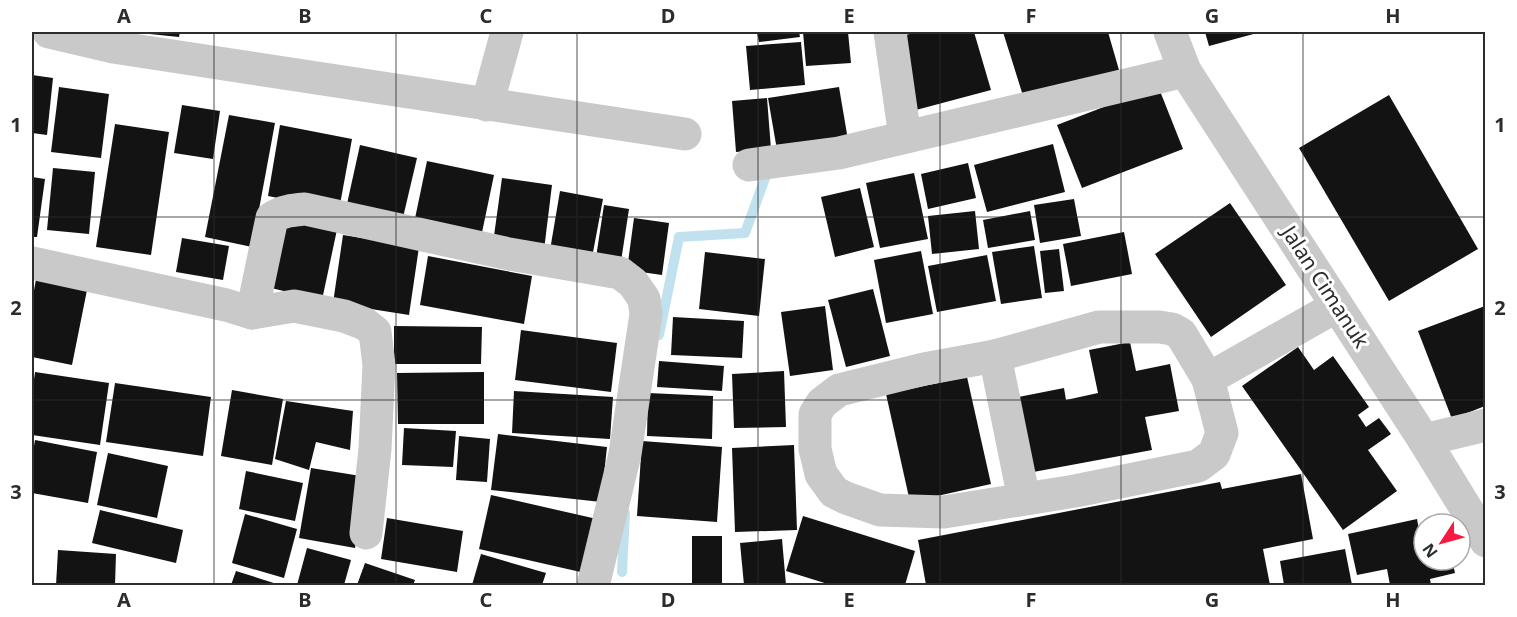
<svg xmlns="http://www.w3.org/2000/svg" width="1517" height="617" viewBox="0 0 1517 617" font-family="'Noto Sans',sans-serif">
<style>
.lines{fill:none;stroke-linecap:round;stroke-linejoin:round}
.stream{stroke:#c1e1ee;stroke-width:10}
.building{fill:#131313}
.street{stroke:#c9c9c9;stroke-width:33}
.grid{fill:none;stroke:#2c2c2c;stroke-width:1.5;stroke-opacity:0.55}
.labels{text-anchor:middle;stroke-width:6;stroke-linejoin:round;paint-order:stroke}
.street-label{font-size:21px;fill:#2c2c2c;stroke:#fff}
.neatline{fill:none;stroke:#2c2c2c;stroke-width:2}
.grid-label{font-size:20px;text-anchor:middle;font-weight:bold;fill:#2c2c2c}
</style>
<rect width="100%" height="100%" fill="#fff"/>
<g class="lines">
<g class="stream">
<path d="M659,335L679,237L745,233L768,170"/>
<path d="M622,572L625,513"/>
</g>
</g>
<g class="building">
<path d="M140,32H180L179,37L140,33Z"/>
<path d="M757,32H799L800,37L759,42Z"/>
<path d="M803,32H848L851,63L806,66Z"/>
<path d="M918,32H974L991,90L916,110L897,37Z"/>
<path d="M1003,32H1108L1119,70L1024,99Z"/>
<path d="M1205,32H1261L1209,46Z"/>
<path d="M801,42L805,85L750,90L746,46Z"/>
<path d="M32,75L53,78L47,135L32,133Z"/>
<path d="M1158,86L1183,149L1082,188L1057,125Z"/>
<path d="M59,87L109,94L101,158L51,152Z"/>
<path d="M839,87L848,140L777,150L768,98Z"/>
<path d="M1389,95L1478,249L1389,301L1299,148Z"/>
<path d="M767,98L771,149L736,152L732,101Z"/>
<path d="M182,105L220,111L213,159L174,153Z"/>
<path d="M229,115L275,123L252,247L205,237Z"/>
<path d="M115,124L169,132L151,255L96,247Z"/>
<path d="M280,125L352,139L339,210L268,196Z"/>
<path d="M1053,144L1065,192L987,212L974,165Z"/>
<path d="M360,145L417,158L401,226L345,213Z"/>
<path d="M427,161L494,175L480,242L413,228Z"/>
<path d="M968,163L976,198L928,209L921,174Z"/>
<path d="M53,168L95,172L89,234L47,230Z"/>
<path d="M914,173L928,239L880,248L866,183Z"/>
<path d="M32,177L45,179L37,237H32Z"/>
<path d="M502,178L552,185L544,250L493,243Z"/>
<path d="M860,188L874,247L835,257L821,197Z"/>
<path d="M560,191L603,199L591,263L549,256Z"/>
<path d="M1074,199L1081,236L1040,243L1034,205Z"/>
<path d="M1230,203L1286,285L1211,337L1155,254Z"/>
<path d="M604,205L629,209L620,268L595,264Z"/>
<path d="M975,211L979,249L932,254L928,216Z"/>
<path d="M1030,211L1035,240L988,248L983,220Z"/>
<path d="M287,214L338,225L322,300L271,288Z"/>
<path d="M634,218L669,223L662,275L627,270Z"/>
<path d="M1124,232L1132,274L1071,286L1063,244Z"/>
<path d="M343,235L419,247L409,315L333,303Z"/>
<path d="M182,238L229,246L223,280L176,272Z"/>
<path d="M1034,246L1042,298L1001,304L992,252Z"/>
<path d="M1059,249L1064,291L1045,293L1040,251Z"/>
<path d="M921,251L933,314L886,323L874,260Z"/>
<path d="M705,252L765,259L759,316L699,309Z"/>
<path d="M987,255L996,301L937,312L928,266Z"/>
<path d="M428,256L532,276L524,324L420,305Z"/>
<path d="M37,274L88,285L72,365L32,357V301Z"/>
<path d="M873,289L890,356L846,367L828,300Z"/>
<path d="M825,306L833,370L790,376L781,312Z"/>
<path d="M1485,306V406L1452,419L1418,331Z"/>
<path d="M673,317L744,321L742,358L671,355Z"/>
<path d="M394,326L482,327L481,364H394Z"/>
<path d="M521,330L617,343L611,392L515,380Z"/>
<path d="M1130,342L1136,371L1170,364L1179,411L1145,417L1152,450L1028,473L1014,398L1064,388L1066,400L1098,393L1089,350Z"/>
<path d="M1298,347L1314,370L1333,356L1369,407L1358,415L1366,427L1379,418L1391,434L1368,450L1397,491L1343,530L1242,386Z"/>
<path d="M659,361L724,366L722,391L657,387Z"/>
<path d="M784,371L786,427L734,428L732,374Z"/>
<path d="M35,372L109,383L100,445L32,435V395Z"/>
<path d="M484,372V424H398L397,373Z"/>
<path d="M967,377L991,484L910,502L886,394Z"/>
<path d="M115,383L211,397L203,456L106,442Z"/>
<path d="M232,390L283,399L272,465L221,456Z"/>
<path d="M514,391L613,397L610,439L512,433Z"/>
<path d="M648,393L713,396L712,439L647,436Z"/>
<path d="M286,401L353,411L350,450L316,442L309,470L275,459Z"/>
<path d="M404,428L456,431L453,467L402,465Z"/>
<path d="M498,434L607,447L601,502L491,490Z"/>
<path d="M459,436L490,439L487,482L456,480Z"/>
<path d="M35,440L97,452L88,503L32,493V457Z"/>
<path d="M642,441L722,447L717,522L637,516Z"/>
<path d="M794,445L797,530L735,532L732,448Z"/>
<path d="M108,453L168,466L157,518L97,505Z"/>
<path d="M311,468L367,477L355,548L299,538Z"/>
<path d="M246,471L303,483L295,521L239,509Z"/>
<path d="M1301,474L1313,539L1263,549L1270,585H926L918,540L1220,482L1222,489Z"/>
<path d="M491,495L597,519L585,573L479,549Z"/>
<path d="M100,510L183,530L176,563L92,543Z"/>
<path d="M245,514L297,529L284,578L232,563Z"/>
<path d="M803,516L915,551L905,585H831L786,571Z"/>
<path d="M387,518L463,531L457,572L381,559Z"/>
<path d="M1417,519L1422,546H1424V560H1452L1455,573L1430,579L1431,585H1390L1387,569L1357,575L1348,534Z"/>
<rect x="692" y="536" width="30" height="49"/>
<path d="M782,539L786,585H744L740,543Z"/>
<path d="M307,548L351,560L344,585H297Z"/>
<path d="M1345,549L1352,585H1284L1280,561Z"/>
<path d="M58,550L116,554L115,585H56Z"/>
<path d="M481,554L546,573L542,585H472Z"/>
<path d="M365,563L415,580L413,585H357Z"/>
<path d="M236,571L280,585H231Z"/>
</g>
<g class="lines">
<g class="street">
<path d="M49,32L113,47L685,134"/>
<path d="M890,32L905,137"/>
<path d="M1170,32L1185,71L1424,440L1486,541"/>
<path d="M487,105L507,32"/>
<path d="M749,165L839,153L1185,71"/>
<path d="M32,263L226,305L252,313L294,306L344,316L365,324L375,332L379,365L375,449L366,533"/>
<path d="M252,313L272,218C282,211 293,210 305,209L509,254L620,273L633,283L644,299L646,314L625,454L593,586"/>
<path d="M995,356L1099,327H1159L1172,329L1181,334L1208,379L1337,306"/>
<path d="M1424,440L1486,425"/>
<path d="M1024,499L995,356L924,369L839,390L822,403L815,414V449L821,474L834,492L846,498L880,510L944,512L1075,491L1198,466L1214,454L1222,433L1208,379"/>
</g>
</g>
<path class="grid" d="M214,32V586M396,32V586M577,32V586M758,32V586M940,32V586M1121,32V586M1303,32V586M32,217H1486M32,400H1486"/>
<g class="labels">
<g class="street-label">
<text transform="translate(1325 287) rotate(57)" y="7">Jalan Cimanuk</text>
</g>
</g>
<rect width="1517" height="617" fill="none" stroke="#ffffff" stroke-width="66"/>
<g transform="translate(1442 542) rotate(234)"><circle r="28" fill="#ffffff" stroke="#ababab" stroke-width="1.5"/>
<path d="M0-4.5L10 22L0 15L-10 22Z" fill="#f61a43"/>
<text y="-9" font-size="16" font-weight="bold" text-anchor="middle" fill="#2c2c2c">N</text>
</g>
<rect x="33" y="33" width="1451" height="551" class="neatline"/>
<g class="grid-label">
<text x="124" y="23">A</text>
<text x="305" y="23">B</text>
<text x="486" y="23">C</text>
<text x="668" y="23">D</text>
<text x="849" y="23">E</text>
<text x="1031" y="23">F</text>
<text x="1212" y="23">G</text>
<text x="1393" y="23">H</text>
<text x="16" y="132">1</text>
<text x="1500" y="132">1</text>
<text x="16" y="315">2</text>
<text x="1500" y="315">2</text>
<text x="16" y="499">3</text>
<text x="1500" y="499">3</text>
<text x="124" y="607">A</text>
<text x="305" y="607">B</text>
<text x="486" y="607">C</text>
<text x="668" y="607">D</text>
<text x="849" y="607">E</text>
<text x="1031" y="607">F</text>
<text x="1212" y="607">G</text>
<text x="1393" y="607">H</text>
</g>
</svg>
